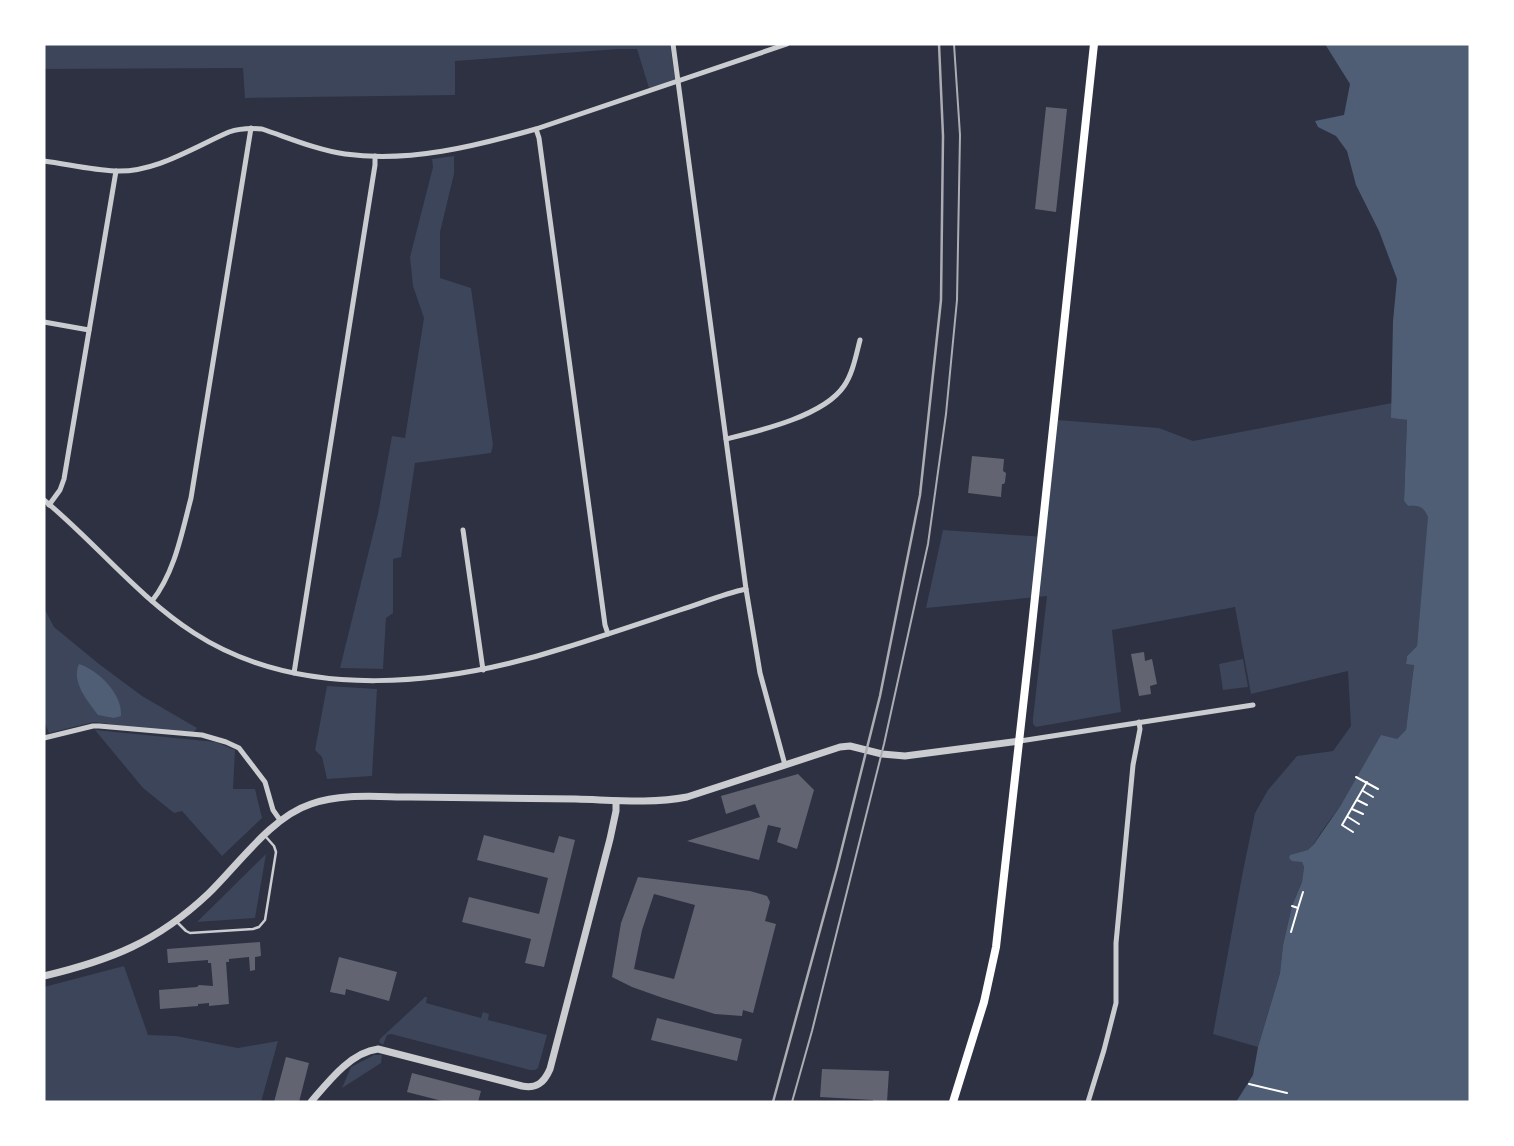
<svg xmlns="http://www.w3.org/2000/svg" width="1514" height="1146" viewBox="0 0 1514 1146" font-family="'Work Sans',sans-serif">
<style>
.green{fill:#3c4559}
.water{fill:#4f5d75}
.building{fill:#626471;fill-rule:evenodd}
.lines{fill:none;stroke-linecap:round;stroke-linejoin:round}
.path{stroke:#fff;stroke-width:2}
.service{stroke:#caccd0;stroke-width:2.5}
.minor{stroke:#caccd0;stroke-width:5}
.tertiary{stroke:#caccd0;stroke-width:7}
.secondary{stroke:#fff;stroke-width:8}
.tram{stroke:#abadb3;stroke-width:2}
.rail{stroke:#abadb3;stroke-width:2.5}
</style>
<rect width="100%" height="100%" fill="#2d3142"/>
<g class="green">
<path d="M44,44H670L675,79L670,84L649,88L637,49H619L455,61V95L245,98L243,68L44,69Z"/>
<path d="M454,156V174L440,232V278L471,288L493,445L491,453L415,463L401,557L393,559V613L386,618L383,669L340,668L378,514L392,436L405,438L424,318L413,286L410,257L433,167L432,159Z"/>
<path d="M1392,403V418L1407,420L1404,501L1408,506C1419,505 1424,507 1429,517L1417,646L1407,656L1406,664H1414L1406,731L1397,739C1370,770 1343,800 1320,834C1314,844 1307,852 1302,862L1304,867L1302,882L1292,906L1283,945L1280,973L1258,1047L1213,1034L1243,871L1255,813L1268,790L1297,756L1333,751L1351,726L1348,671L1251,694L1235,607L1112,630L1121,712L1036,727L1033,724V718L1047,596L926,608L943,530L1045,537L1058,420L1159,428L1193,441Z"/>
<path d="M44,608L54,627L99,664L142,696L197,728L193,733L131,727L94,722L49,733L44,721Z"/>
<path d="M1243,659L1248,687L1223,690L1219,664Z"/>
<path d="M327,686L377,689L372,776L327,779L322,757L315,750Z"/>
<path d="M95,730L216,742L235,750L233,789H255L262,818L222,856L182,811L174,813L143,788Z"/>
<path d="M266,854L255,918L197,922Z"/>
<path d="M124,966L148,1035L176,1036L238,1048L278,1041L261,1102H44V987Z"/>
<path d="M425,997H427L426,1003L481,1018L483,1012L489,1014L488,1020L547,1035L538,1068L535,1070H530L391,1034L387,1035L383,1045L379,1042L380,1039Z"/>
<path d="M374,1055H382L381,1063L342,1088L351,1067Z"/>
</g>
<g class="water">
<path d="M1325,44H1470V1102H1236L1253,1075L1258,1047L1280,973L1283,945L1292,906L1302,882L1304,867L1302,862L1292,861L1289,858L1290,855L1308,850L1314,844L1341,805L1381,735L1397,739L1406,730L1414,665L1406,664L1407,656L1417,646L1428,517C1424,507 1419,505 1408,506L1404,501L1407,420L1391,418L1393,321L1397,279L1379,231L1356,185L1347,151L1336,136L1318,127L1315,121L1344,115L1350,84Z"/>
<path d="M79,664C98,670 123,694 121,716L114,718L98,715C87,700 71,682 79,664Z"/>
</g>
<g class="building">
<path d="M1046,107L1067,109L1056,212L1035,209Z"/>
<path d="M972,456L1004,459L1003,471L1006,473L1005,482L1004,484H1002L1001,497L968,493Z"/>
<path d="M1144,652L1145,661L1152,659L1157,684L1150,686L1151,694L1139,696L1131,654Z"/>
<path d="M798,774L814,790L797,849L777,842L781,828L768,825L759,860L687,841L760,817L755,804L726,814L721,796Z"/>
<path d="M484,835L554,853L559,836L575,840L544,967L525,963L531,939L462,922L469,897L539,914L548,878L477,860Z"/>
<path d="M638,877L750,891L767,896L770,902L765,921L776,924L753,1013L743,1010L742,1016L715,1014L663,998L632,987L612,977L621,923ZM654,894L695,905L674,979L634,969L642,930Z"/>
<path d="M260,942L261,956L255,957V970L250,971L249,957L229,959V962H226L229,1004L209,1006V1003L198,1004V1006L160,1009L159,990L197,987L199,985L213,986L211,963H208V960L168,963L167,949Z"/>
<path d="M339,957L397,972L389,1001L346,989L345,995L330,992Z"/>
<path d="M657,1018L742,1039L737,1061L651,1040Z"/>
<path d="M286,1057L309,1063L299,1102H274Z"/>
<path d="M822,1069L889,1071L887,1102H873V1100L820,1097Z"/>
<path d="M412,1073L481,1091L478,1102H446L407,1092Z"/>
</g>
<g class="lines">
<g class="path">
<path d="M1356,777L1378,789"/>
<path d="M1363,791L1373,797"/>
<path d="M1357,800L1367,805"/>
<path d="M1352,809L1363,814"/>
<path d="M1348,817L1359,824"/>
<path d="M1353,832L1342,825L1367,782"/>
<path d="M1292,906L1298,908L1303,892"/>
<path d="M1291,932L1298,908"/>
<path d="M1249,1084L1287,1093"/>
</g>
<path class="service" d="M176,921L186,931L190,933L253,929L259,927L265,920L276,852L274,846L266,837"/>
<g class="minor">
<path d="M673,44L746,589L760,673L785,765"/>
<path d="M536,129L539,138L605,625L608,634"/>
<path d="M44,161C67,164 91,170 115,171C155,173 194,147 229,132C241,128 250,128 262,129C289,138 317,150 345,154C409,163 476,146 536,129L787,44"/>
<path d="M44,322L89,330"/>
<path d="M726,439C759,431 824,416 844,386C853,373 856,355 860,340"/>
<path d="M44,500C95,542 138,597 194,633C302,703 448,685 564,648C603,636 641,623 680,610C702,603 723,594 746,589"/>
<path d="M49,505L60,490L64,479L116,171"/>
<path d="M463,530L483,670"/>
<path d="M152,601C175,572 182,532 191,498L251,128"/>
<path d="M294,673L375,165V156"/>
<path d="M44,738L93,726H99L202,735L226,742L239,748L265,782L273,810L280,820"/>
<path d="M1020,741L1253,705"/>
<path d="M1088,1102L1104,1050L1116,1003V943L1133,765L1140,729L1139,722"/>
</g>
<g class="tertiary">
<path d="M44,976C111,960 157,942 208,894C238,865 271,817 311,804C343,793 378,797 411,797C466,798 521,798 576,799C613,800 651,804 687,797L840,747L850,746L882,754L905,756L1020,741"/>
<path d="M311,1102C328,1082 351,1052 378,1049L522,1086C536,1089 544,1083 550,1069L610,839L616,811V801"/>
</g>
<path class="secondary" d="M953,1102L984,1002L996,947L1030,644L1094,44"/>
<path class="tram" d="M792,1102L812,1031L884,744L928,544L946,414L957,300L960,135L954,44"/>
<path class="rail" d="M773,1102L837,868L880,696L920,495L941,300L943,136L939,44"/>
</g>
<rect width="1514" height="1146" fill="none" stroke="#ffffff" stroke-width="91"/>
</svg>
